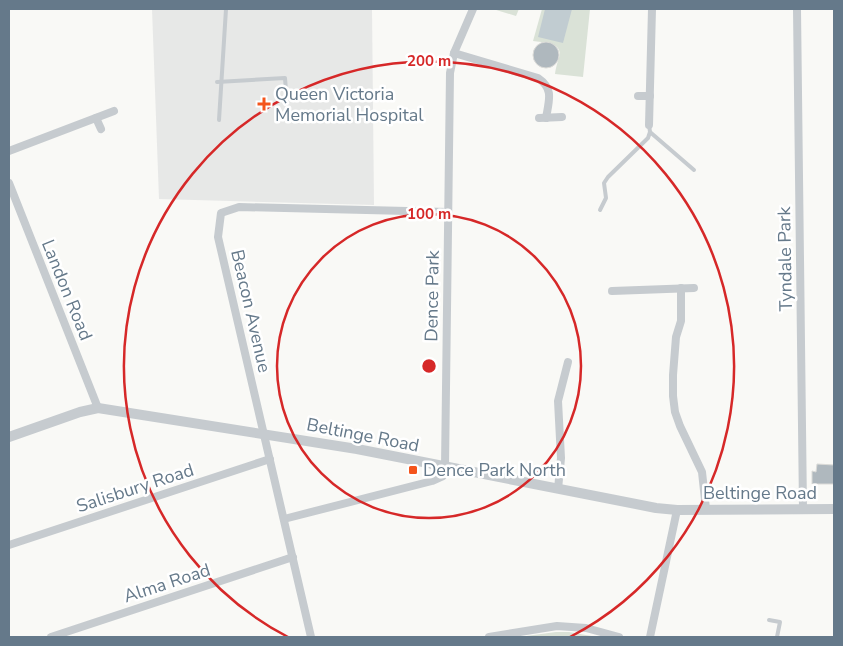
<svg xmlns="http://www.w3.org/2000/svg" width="843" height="646" viewBox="0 0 843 646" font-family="'Nunito Sans',sans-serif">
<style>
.built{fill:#e7e8e7}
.green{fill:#dae2d7}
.water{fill:#c1ccd1}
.building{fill:#afb8be;stroke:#dbdbd8}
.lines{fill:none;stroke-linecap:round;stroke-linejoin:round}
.service{stroke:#c6cbcf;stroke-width:4}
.minor{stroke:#c6cbcf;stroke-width:8}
.tertiary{stroke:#c6cbcf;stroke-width:10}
.ring{fill:none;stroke:#d62828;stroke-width:2.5}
.poi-dot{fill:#f4541b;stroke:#fff;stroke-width:2}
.labels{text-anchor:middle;stroke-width:5;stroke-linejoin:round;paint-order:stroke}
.poi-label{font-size:18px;fill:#65798a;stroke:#fff;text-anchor:start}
.street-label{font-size:18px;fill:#65798a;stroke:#fff}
.centre{fill:#d62828;stroke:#fff;stroke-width:2.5}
.ring-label{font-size:15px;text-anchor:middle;font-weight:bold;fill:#d62828;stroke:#fff;stroke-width:5;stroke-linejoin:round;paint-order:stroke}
</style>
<rect width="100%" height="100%" fill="#f9f9f6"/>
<path class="built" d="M152,9H372L374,205L159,199Z"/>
<g class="green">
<path d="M493,9H519L516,16Z"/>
<path d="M542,9H590L583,77L555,74C556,67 557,64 559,58C564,41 542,43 533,41Z"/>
<path d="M556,632H569L597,637H519Z"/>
</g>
<path class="water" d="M545,9H572L563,43L538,37Z"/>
<g class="building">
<circle cx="546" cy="55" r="13"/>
<path d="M817,464L834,465V484H812V471L816,472Z"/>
</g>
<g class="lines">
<g class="service">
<path d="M217,82L285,78L286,91"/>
<path d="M219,120L226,9"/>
<path d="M650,132L694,170"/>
<path d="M600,210L606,198L604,183L608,177L648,138L650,132L649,125"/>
<path d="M769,620L780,622L777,637"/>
</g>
<g class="minor">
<path d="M797,9L803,509"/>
<path d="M454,53L538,78C554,89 549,100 546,118"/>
<path d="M638,96H650"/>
<path d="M96,118L101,129"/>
<path d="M539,118L562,117"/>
<path d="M649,125L652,9"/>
<path d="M9,151L114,111"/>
<path d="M9,183L98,408"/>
<path d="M681,288V321L676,337L673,375V396L675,412L680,426L702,472L706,509"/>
<path d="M612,291L694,288"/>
<path d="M558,489L561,458L558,401L568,362"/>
<path d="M284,519L432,481L443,476L445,467L450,73L454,53L473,9"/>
<path d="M9,545L270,459"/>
<path d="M51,637L293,557"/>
<path d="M311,637L218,237L221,213L239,207L448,212"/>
<path d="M489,637L557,626L586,628L619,637"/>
<path d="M650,637L677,510"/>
</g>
<path class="tertiary" d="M9,437L80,412L98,408L357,449L656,508L677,510L834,509"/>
</g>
<g class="ring">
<circle cx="429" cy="366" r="152"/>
<path d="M288 637A305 305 0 1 1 570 637"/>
</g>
<g class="poi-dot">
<path d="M261.5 96.5h5v5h5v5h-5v5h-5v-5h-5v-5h5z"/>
<rect x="408" y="465" width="10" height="10" rx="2.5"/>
</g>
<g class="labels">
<g class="poi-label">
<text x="275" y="100">Queen Victoria<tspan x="275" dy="21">Memorial Hospital</tspan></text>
<text x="423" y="476">Dence Park North</text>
</g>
<g class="street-label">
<text transform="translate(785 259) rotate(-91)" y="6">Tyndale Park</text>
<text transform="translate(67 290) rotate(68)" y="6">Landon Road</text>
<text transform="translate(432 296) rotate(-89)" y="6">Dence Park</text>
<text transform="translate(251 311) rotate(77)" y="6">Beacon Avenue</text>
<text transform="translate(363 435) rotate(11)" y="6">Beltinge Road</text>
<text transform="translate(135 488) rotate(-18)" y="6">Salisbury Road</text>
<text x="760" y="499">Beltinge Road</text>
<text transform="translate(167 583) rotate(-18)" y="6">Alma Road</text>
</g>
</g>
<circle cx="429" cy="366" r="8" class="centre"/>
<g class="ring-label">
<text x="429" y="66">200 m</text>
<text x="429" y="219">100 m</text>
</g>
<rect width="843" height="646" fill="none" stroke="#65798a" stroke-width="20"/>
</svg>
